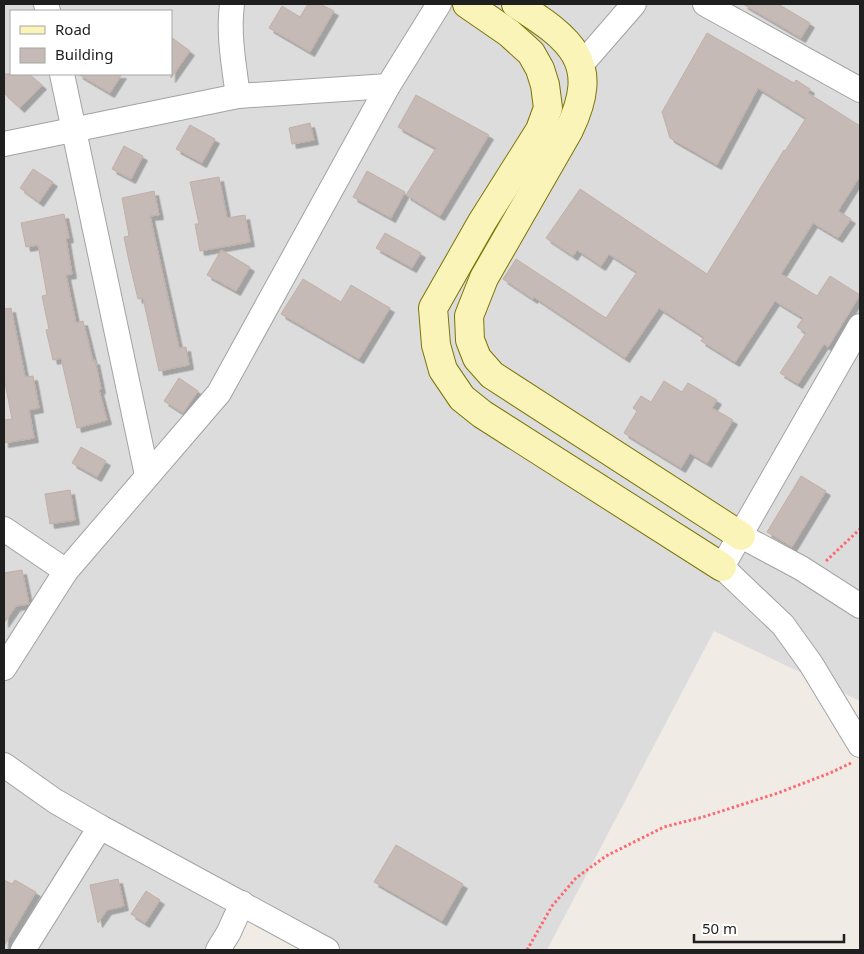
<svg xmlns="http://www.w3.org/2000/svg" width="864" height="954" viewBox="0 0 864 954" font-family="'Noto Sans',sans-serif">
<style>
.residential{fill:#dddcdc;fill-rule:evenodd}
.building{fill:#c5bab5;stroke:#c2afa7;filter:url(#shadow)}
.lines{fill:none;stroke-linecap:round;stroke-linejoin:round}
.street-casing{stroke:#a3a3a3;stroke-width:26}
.secondary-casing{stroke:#7a7503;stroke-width:30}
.path{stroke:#fc6a71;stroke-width:3;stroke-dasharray:2.5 2.5;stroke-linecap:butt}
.street{stroke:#fff;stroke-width:24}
.secondary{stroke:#fbf4b9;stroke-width:28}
</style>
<defs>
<filter id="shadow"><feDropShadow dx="4.5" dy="4.5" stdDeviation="0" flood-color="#0004"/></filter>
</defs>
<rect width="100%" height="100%" fill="#f0ebe5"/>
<path class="residential" d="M4,4H860V701L714,631L547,950H303L231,910L207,950H4ZM11,11H171V74H11Z"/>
<g class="building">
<path d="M308,4H320L334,11L310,52L269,28L282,6L300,17Z"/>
<path d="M743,4H778L810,23L801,38Z"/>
<path d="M707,33L794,83L796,80L810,89L808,93L860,126V176L838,211L851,219L838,238L813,223L781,274L817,296L830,276L860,295L828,347L824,344L798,384L780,373L806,333L797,327L803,318L775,301L735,362L701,341L704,337L659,308L625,358L534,297L533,299L503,279L516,259L606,318L637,272L609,254L601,266L577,250L573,256L546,238L580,189L707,274L784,150L785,151L806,118L758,88L717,165L670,138L662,112Z"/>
<path d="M171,37L190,51L171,78Z"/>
<path d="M4,74H29L42,85L20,108L4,93Z"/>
<path d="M78,74H122L110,93Z"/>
<path d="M416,95L489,135L440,216L406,195L436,148L398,127Z"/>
<path d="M310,123L314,140L292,144L289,128Z"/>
<path d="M190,125L215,139L202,163L176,149Z"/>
<path d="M124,146L143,156L131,179L112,169Z"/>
<path d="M33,169L53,182L39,202L20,188Z"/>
<path d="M367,171L405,192L391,218L353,197Z"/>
<path d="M219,177L227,218L245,215L250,242L200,251L195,224H199L190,182Z"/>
<path d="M154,191L159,215L150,216L179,348L186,347L189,365L159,371L143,298L138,299L129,261L124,237L129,236L122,198Z"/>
<path d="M64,214L69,238L66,239L72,274L66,275L76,323L83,321L93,361L95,360L101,389L99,390L107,420L77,428L61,358L53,360L46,330L49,329L42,296L47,295L38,245L26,247L21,223Z"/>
<path d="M385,233L421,253L412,268L376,248Z"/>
<path d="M221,250L250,267L236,291L207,275Z"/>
<path d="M303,279L341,302L351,285L390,308L359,359L281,314Z"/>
<path d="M11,308L25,377L33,376L39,408L29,410L34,438L4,443V420L12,419L4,378V309Z"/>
<path d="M179,378L198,391L183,413L164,401Z"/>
<path d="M664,381L682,392L688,383L717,400L712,408L733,420L707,463L690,453L681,468L624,433L637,411L633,408L641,396L651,402Z"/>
<path d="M81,447L106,461L97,477L72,463Z"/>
<path d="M801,476L826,491L792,547L767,532Z"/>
<path d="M70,490L75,520L50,524L45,494Z"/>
<path d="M22,570L29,604L16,606L4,623V573Z"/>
<path d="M396,845L463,884L442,921L374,882Z"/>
<path d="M118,879L124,906L107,910L98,923L90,885Z"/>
<path d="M4,880L12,884L15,880L36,892L4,946Z"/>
<path d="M146,891L160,900L145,923L131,914Z"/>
</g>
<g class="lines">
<g class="street-casing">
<g id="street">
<path d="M46,4L48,11"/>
<path d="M232,4C228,34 234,66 238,96"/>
<path d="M705,4L860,90"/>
<path d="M581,65L634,4"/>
<path d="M62,74L147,475"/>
<path d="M4,144L238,96L388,86"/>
<path d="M860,326L722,567L783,625L811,664L860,745"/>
<path d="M4,529L66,571"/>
<path d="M741,536L801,568L860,606"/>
<path d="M4,668L66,571L219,393L388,86L439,4"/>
<path d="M4,765L55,801L100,827L327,950"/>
<path d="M23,950L100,827"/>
<path d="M218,950L229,932L242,903"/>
</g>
</g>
<g class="secondary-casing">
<g id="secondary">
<path d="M467,4L509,33L531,53L540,69L545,85L548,108L540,130L482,222L433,308L436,345L443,370L462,398L482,414L722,567"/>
<path d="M516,4C571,39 602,62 569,130L484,278L469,316L470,340L477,358L492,375L741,536"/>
</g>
</g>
<g class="path">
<path d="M826,561L860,529"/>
<path d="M527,950L552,906L576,878L606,856L664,827L703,817L778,793L830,773L851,763"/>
</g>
<use href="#street" class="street"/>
<use href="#secondary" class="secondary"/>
</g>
<rect width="864" height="954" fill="none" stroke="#1f1f1f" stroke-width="10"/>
<rect x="10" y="10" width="162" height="65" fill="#ffffff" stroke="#a5a5a5"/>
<rect x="20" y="26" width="25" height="8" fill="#fbf4b9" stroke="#a5a5a5"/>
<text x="55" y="35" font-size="15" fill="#1f1f1f">Road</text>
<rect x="20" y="48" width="25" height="15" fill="#c5bab5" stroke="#a5a5a5"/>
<text x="55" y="60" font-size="15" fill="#1f1f1f">Building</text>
<path d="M694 934v8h150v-8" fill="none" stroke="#1f1f1f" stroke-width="2.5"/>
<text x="702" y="934" font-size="15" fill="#1f1f1f" stroke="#ffffff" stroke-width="4" paint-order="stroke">50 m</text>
</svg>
